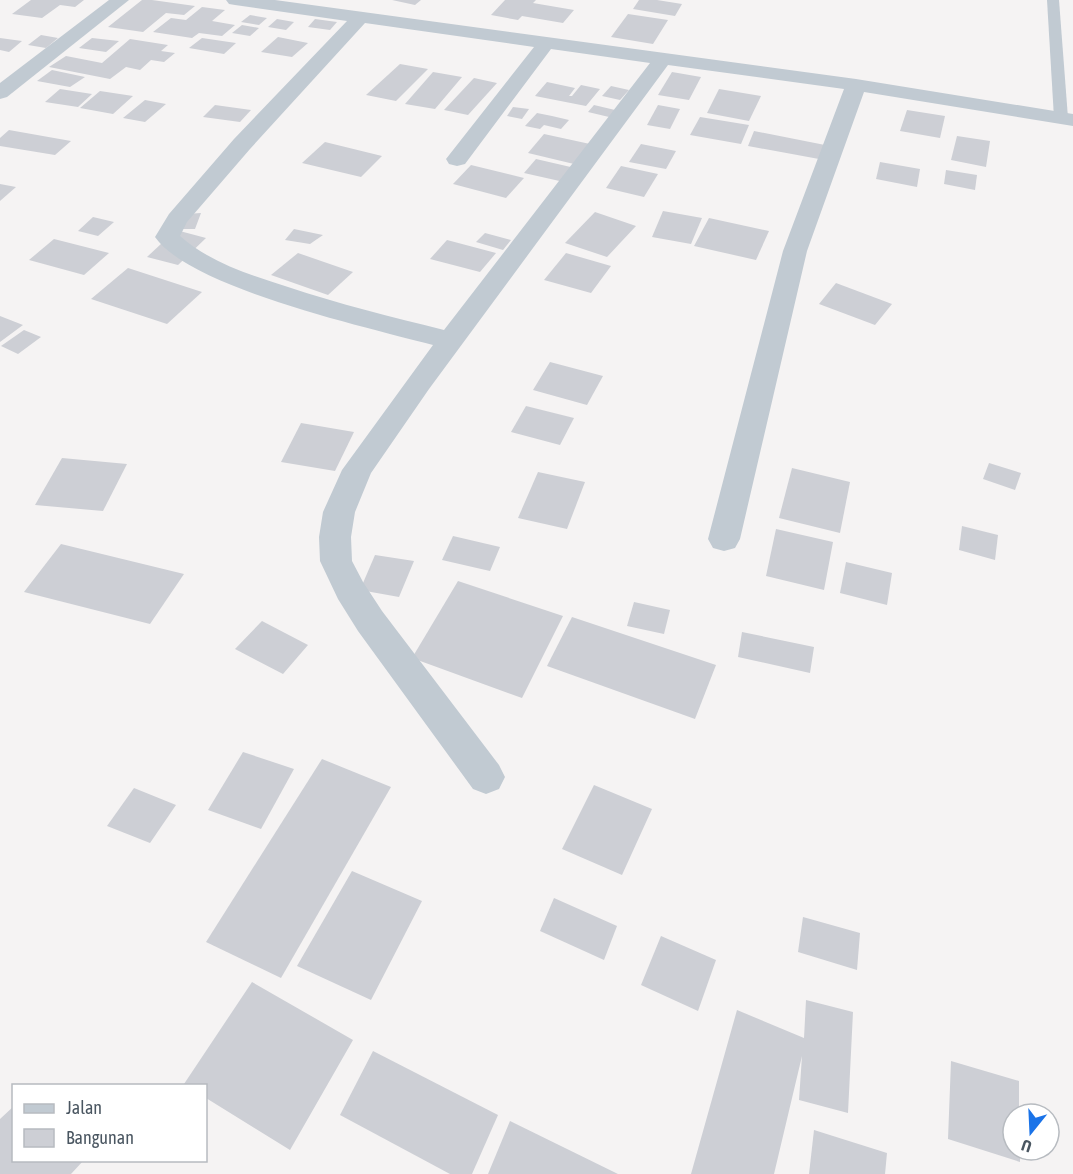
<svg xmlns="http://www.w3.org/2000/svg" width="1073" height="1174" viewBox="0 0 1073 1174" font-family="'Asap Condensed',sans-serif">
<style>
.building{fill:#cdcfd5}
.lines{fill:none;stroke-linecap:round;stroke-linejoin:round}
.service{fill:#c1cad2;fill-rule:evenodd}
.minor{fill:#c1cad2;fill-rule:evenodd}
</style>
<rect width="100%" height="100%" fill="#f5f3f3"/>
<g class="building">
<path d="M31,0H84L75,7L60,5L42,18L12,14Z"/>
<path d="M142,0H152L195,6L184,15L166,13L143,32L108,27Z"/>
<path d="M392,0H421L415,5Z"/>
<path d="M505,0H536L533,3L574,10L563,23L522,16L518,20L491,15Z"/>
<path d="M639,0H657L682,4L675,16L633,9Z"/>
<path d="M202,7L225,10L212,21L235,25L222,36L199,33L192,38L153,32L171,18L186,20Z"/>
<path d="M628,14L668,20L653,44L611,37Z"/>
<path d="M250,15L267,18L259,25L241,22Z"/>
<path d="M277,19L294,22L286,30L268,27Z"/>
<path d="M315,19L337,22L330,30L308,27Z"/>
<path d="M242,25L259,28L250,36L232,33Z"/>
<path d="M41,35L58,38L46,48L28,45Z"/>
<path d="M278,37L308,43L292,57L261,52Z"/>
<path d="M0,38L22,41L9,52L0,50Z"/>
<path d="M92,38L119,41L106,52L79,48Z"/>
<path d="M202,38L236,43L224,54L189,48Z"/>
<path d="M130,39L168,45L161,51L175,53L164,62L151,60L140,70L126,67L110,79L49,67L66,56L102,63Z"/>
<path d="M400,64L428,69L396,101L366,95Z"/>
<path d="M52,70L85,77L70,87L37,81Z"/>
<path d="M433,72L462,77L435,109L405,104Z"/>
<path d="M672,72L701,77L689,100L658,95Z"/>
<path d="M474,78L497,83L468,115L444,110Z"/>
<path d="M547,82L575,88L569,96H572L581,85L600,89L586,106L535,96Z"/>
<path d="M611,86L629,90L620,100L602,96Z"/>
<path d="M60,89L92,94L78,107L45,102Z"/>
<path d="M719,89L761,96L749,121L707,113Z"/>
<path d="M100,91L133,96L113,114L80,108Z"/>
<path d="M145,100L166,104L145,122L123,118Z"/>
<path d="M215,105L251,110L240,122L203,117Z"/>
<path d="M594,105L615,110L609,117L588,112Z"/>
<path d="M658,105L680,109L670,129L647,125Z"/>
<path d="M513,107L529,109L522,119L507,116Z"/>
<path d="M907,110L945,116L940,138L900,131Z"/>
<path d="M537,113L552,116L569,120L561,129L544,125L540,129L525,126Z"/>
<path d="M700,117L749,125L741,144L690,135Z"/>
<path d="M9,130L71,141L55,155L0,146V138Z"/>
<path d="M754,131L825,145L819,159L748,146Z"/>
<path d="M544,134L590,144L574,164L528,153Z"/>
<path d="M957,136L990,141L986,167L951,160Z"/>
<path d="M325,142L382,156L361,177L302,163Z"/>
<path d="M641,144L676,151L666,169L629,162Z"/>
<path d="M536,159L575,168L564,182L524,173Z"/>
<path d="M880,162L920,169L917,187L876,179Z"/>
<path d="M471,165L524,178L506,198L453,184Z"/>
<path d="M621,166L658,174L644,197L606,188Z"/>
<path d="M946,170L977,175L975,190L944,184Z"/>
<path d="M0,184L16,187L0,201Z"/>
<path d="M663,211L702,218L691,244L652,237Z"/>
<path d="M595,212L636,226L607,257L565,243Z"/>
<path d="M201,213L195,229H166L170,215Z"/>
<path d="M93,217L114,222L98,236L78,231Z"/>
<path d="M709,218L769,231L756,260L694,246Z"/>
<path d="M294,229L323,235L310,244L285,240Z"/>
<path d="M176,230L206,238L178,265L147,257Z"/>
<path d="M485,233L511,240L503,250L476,242Z"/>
<path d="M54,239L109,253L84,275L29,260Z"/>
<path d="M447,240L496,253L480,272L430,259Z"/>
<path d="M298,253L353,272L328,295L271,275Z"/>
<path d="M566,253L611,266L591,293L544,280Z"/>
<path d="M128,268L202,292L167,324L91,299Z"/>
<path d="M836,283L892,304L875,325L819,304Z"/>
<path d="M0,316L23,325L0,342Z"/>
<path d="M24,330L41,337L18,354L1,346Z"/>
<path d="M550,362L603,376L587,405L533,390Z"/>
<path d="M526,406L574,418L560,445L511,432Z"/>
<path d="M301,423L354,432L335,471L281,462Z"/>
<path d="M62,458L127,464L103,511L35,505Z"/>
<path d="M989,463L1021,473L1015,490L983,479Z"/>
<path d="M792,468L850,482L840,533L779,518Z"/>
<path d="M538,472L585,482L567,529L518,518Z"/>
<path d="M962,526L998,535L995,560L959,550Z"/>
<path d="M776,529L833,542L824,590L766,576Z"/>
<path d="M453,536L500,547L490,571L442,560Z"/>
<path d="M61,544L184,574L150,624L24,592Z"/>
<path d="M375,555L414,561L399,597L360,590Z"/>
<path d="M846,562L892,573L887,605L840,593Z"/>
<path d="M458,581L563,616L522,698L412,658Z"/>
<path d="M634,602L670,610L664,634L627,626Z"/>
<path d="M572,617L716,665L695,719L547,666Z"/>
<path d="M262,621L308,645L283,674L235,649Z"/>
<path d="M742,632L814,647L810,673L738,657Z"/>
<path d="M243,752L294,769L261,829L208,810Z"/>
<path d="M322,759L391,787L281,978L206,942Z"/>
<path d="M594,785L652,809L622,875L562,849Z"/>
<path d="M134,788L176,805L150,843L107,826Z"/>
<path d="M352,871L422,901L371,1000L297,966Z"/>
<path d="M554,898L617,926L604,960L540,931Z"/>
<path d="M803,917L860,933L857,970L798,952Z"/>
<path d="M661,936L716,960L698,1011L641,985Z"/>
<path d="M252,982L353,1040L290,1150L206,1098V1086L184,1084Z"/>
<path d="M806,1000L853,1012L848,1113L799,1100L802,1056L774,1174H691L737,1010L804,1038Z"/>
<path d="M373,1051L498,1115L472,1174H450L340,1115Z"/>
<path d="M951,1061L1019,1081V1114H1013V1150H1020V1162L948,1139Z"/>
<path d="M14,1106V1161H83L71,1174H0V1119Z"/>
<path d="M510,1121L618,1174H488Z"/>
<path d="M814,1130L887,1153L885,1174H809Z"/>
</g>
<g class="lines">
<path class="service" d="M1047,0H1059L1068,118L1061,122L1054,118Z"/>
<g class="minor">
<path d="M109,0H129L7,97L0,99V83Z"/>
<path d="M226,0H275L856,79L1073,114V126L864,92L807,251L740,539L735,548L724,551L713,548L708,539L783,251L844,89L668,65L429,389L371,473L355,512L351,537L352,561L363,582L382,611L499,765L505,777L499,789L486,794L473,789L358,631L338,599L320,561L319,537L323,512L342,470L433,345C370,328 190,288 155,237L169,214L234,139L347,21L235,5L229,4ZM365,23L534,47L446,159L449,164L457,166L465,164L551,49L650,63L444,330C392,317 339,304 288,287C250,275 209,262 180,236L187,222L250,149Z"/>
</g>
</g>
<rect x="12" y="1084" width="195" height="78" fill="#ffffff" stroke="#b7bbc0" stroke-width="1.5"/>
<rect x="24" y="1104" width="30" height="9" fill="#c1cad2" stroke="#b7bbc0" stroke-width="1.5"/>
<text x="66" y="1114" font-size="18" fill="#4a5661">Jalan</text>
<rect x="24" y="1129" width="30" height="18" fill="#cdcfd5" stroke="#b7bbc0" stroke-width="1.5"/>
<text x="66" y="1144" font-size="18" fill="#4a5661">Bangunan</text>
<g transform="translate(1031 1132) rotate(198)"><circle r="28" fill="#ffffff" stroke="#b7bbc0" stroke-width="1.5"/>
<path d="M0-4.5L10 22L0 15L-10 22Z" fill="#1a73e8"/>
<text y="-9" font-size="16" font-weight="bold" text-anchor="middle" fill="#4a5661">U</text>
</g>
</svg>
